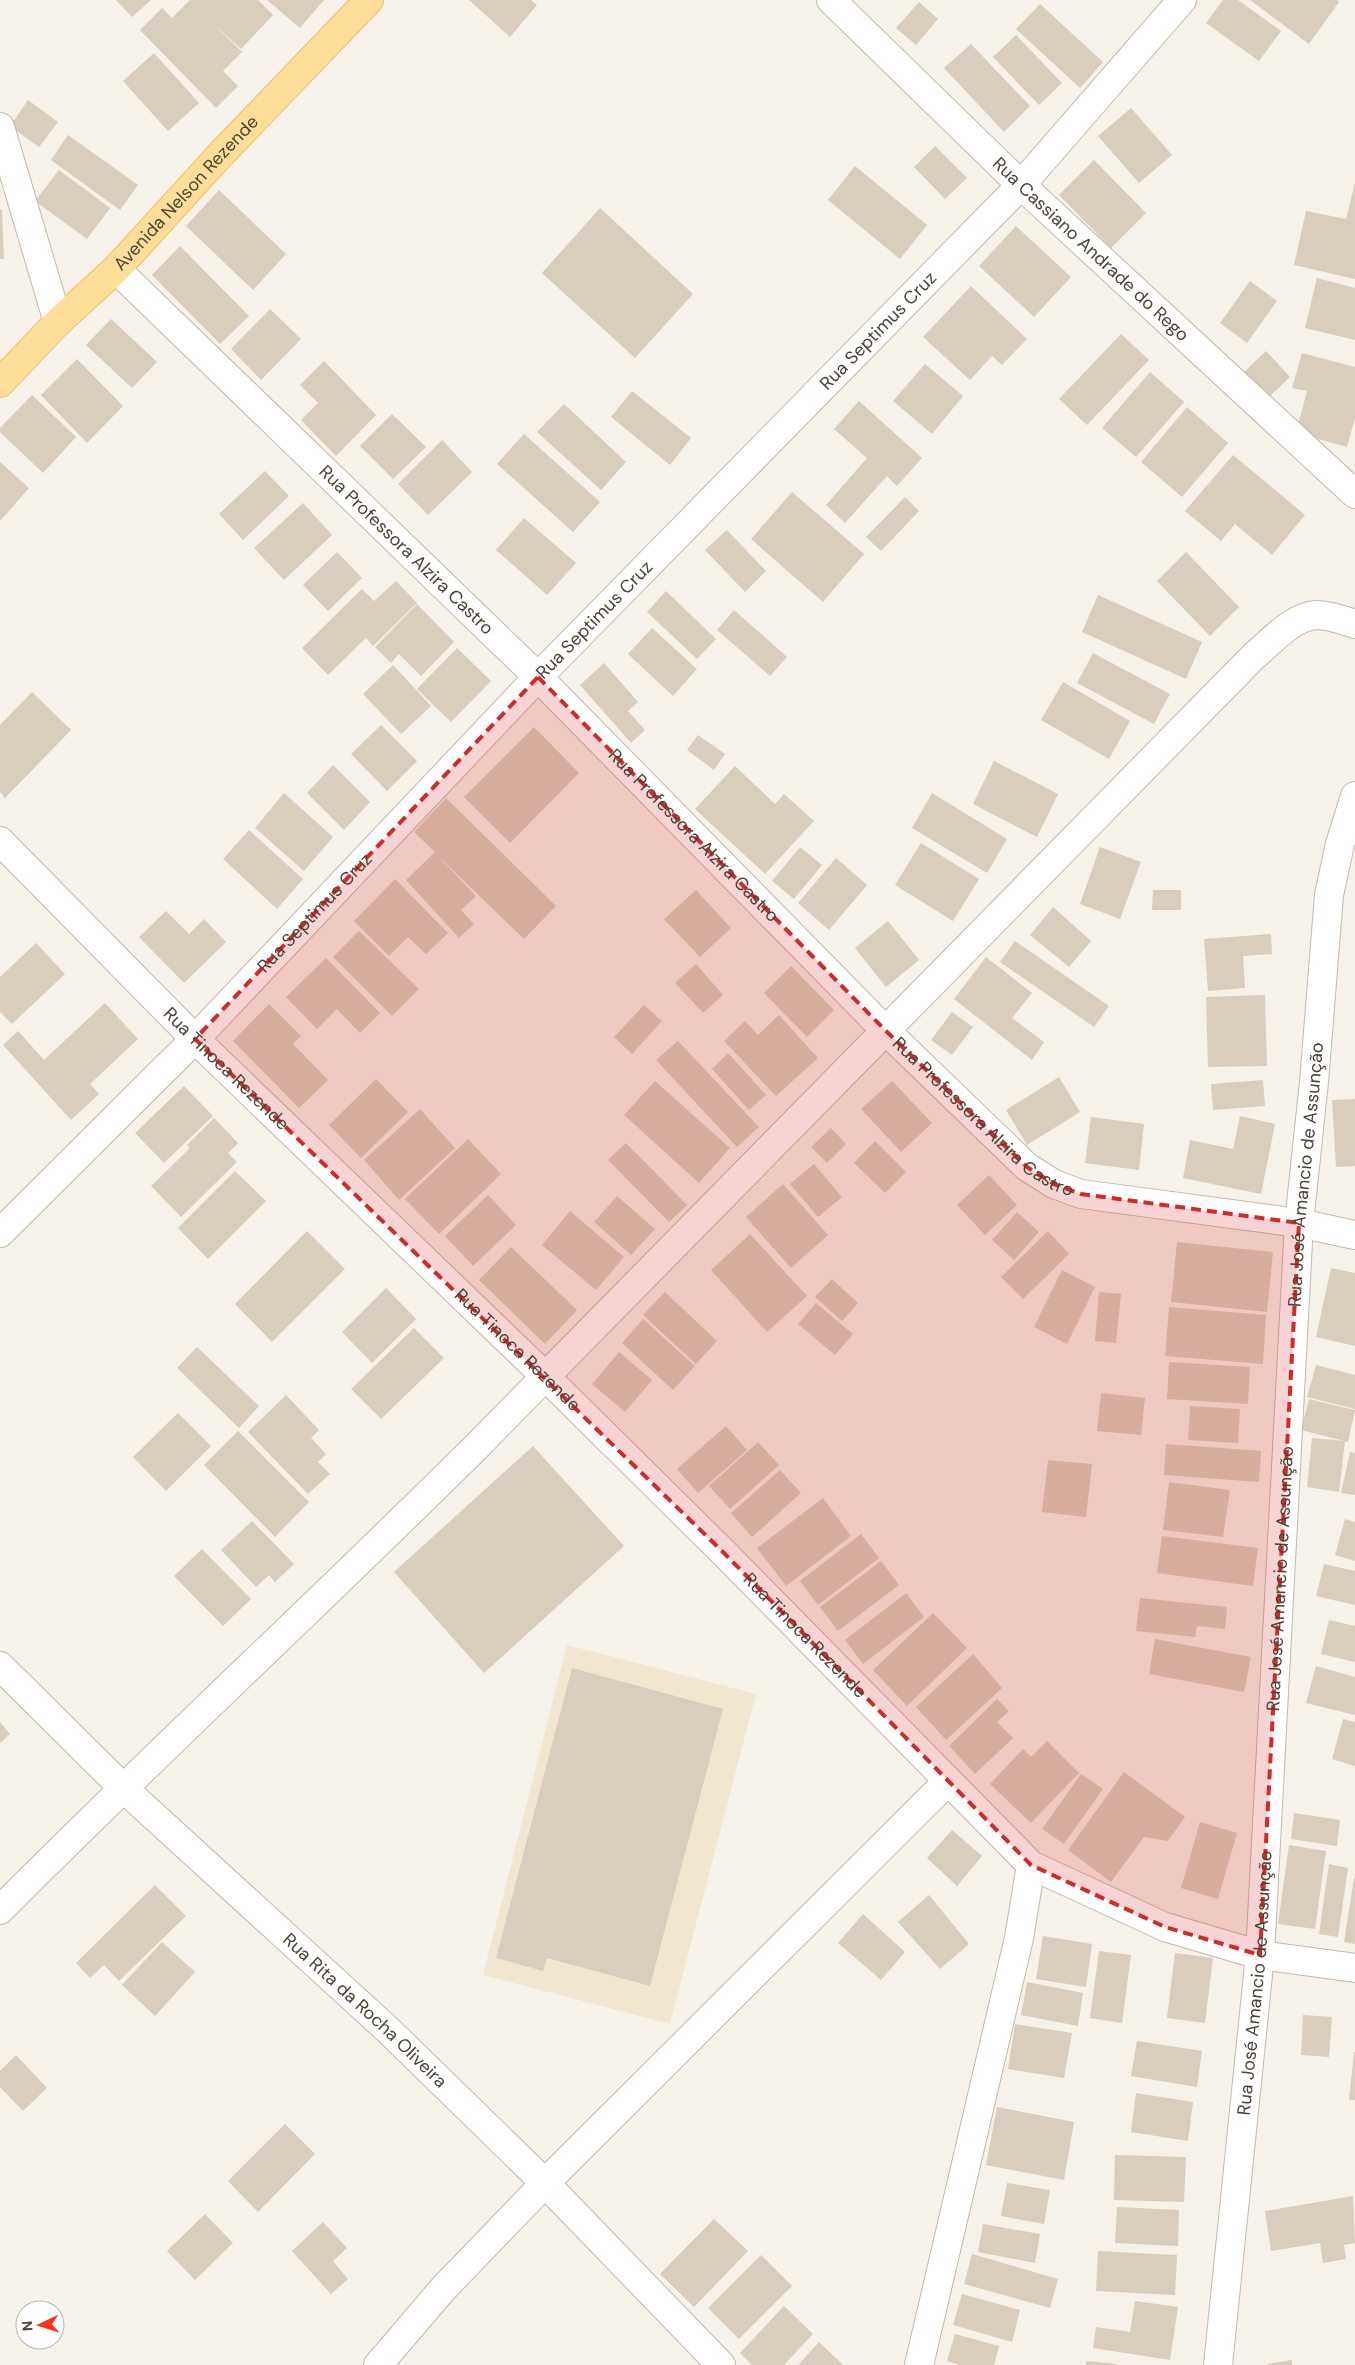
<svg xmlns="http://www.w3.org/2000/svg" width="1355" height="2365" viewBox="0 0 1355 2365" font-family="'DM Sans',sans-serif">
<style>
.education{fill:#f1e7d1}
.building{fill:#d9cdbd}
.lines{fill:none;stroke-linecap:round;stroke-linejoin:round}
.minor-casing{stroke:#c3b9aa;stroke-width:30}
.primary-casing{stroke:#f1bf5c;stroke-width:30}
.minor{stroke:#fff;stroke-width:28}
.primary{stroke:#ffde99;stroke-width:28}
.marked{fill:#d62828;fill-opacity:0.2;stroke:#d62828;stroke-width:4;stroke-dasharray:10 6;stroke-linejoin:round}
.labels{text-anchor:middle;stroke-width:4;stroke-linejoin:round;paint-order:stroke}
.street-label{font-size:18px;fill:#4b4236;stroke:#fff}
</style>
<rect width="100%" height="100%" fill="#f6f1e9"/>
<path class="education" d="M567,1645L756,1694L670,2024L483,1975Z"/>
<g class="building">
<path d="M116,0H151L132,17Z"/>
<path d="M190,0H258L273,15L241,49L213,23L242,52L223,71L238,86L216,108L140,30L162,8L172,18Z"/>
<path d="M267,0H324L300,28Z"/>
<path d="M469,0H531L537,5L510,37Z"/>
<path d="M1223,0H1238L1281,31L1259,61L1206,23Z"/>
<path d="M1250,0H1337L1339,2L1309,44Z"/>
<path d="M919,2L938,19L916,45L896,28Z"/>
<path d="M1040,4L1103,62L1080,88L1016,29Z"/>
<path d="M1016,35L1062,83L1039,105L993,57Z"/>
<path d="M971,44L1030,106L1004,132L944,68Z"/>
<path d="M154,53L199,103L168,131L123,81Z"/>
<path d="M28,100L58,122L39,147L10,126Z"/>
<path d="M1131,108L1172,155L1139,183L1098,136Z"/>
<path d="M68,135L138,185L120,210L51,160Z"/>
<path d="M935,146L967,178L945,199L914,167Z"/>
<path d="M1094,160L1146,213L1111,248L1059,195Z"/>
<path d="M855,166L927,225L900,259L828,200Z"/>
<path d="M59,170L110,208L87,239L35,201Z"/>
<path d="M1355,183V279L1294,265L1306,211L1346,219Z"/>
<path d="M219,190L286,254L253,290L186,226Z"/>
<path d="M600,208L693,294L635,358L542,273Z"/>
<path d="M2,209L4,259H0V210Z"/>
<path d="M1016,226L1071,277L1034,317L979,266Z"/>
<path d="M180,246L249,316L220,344L152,275Z"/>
<path d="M1317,278L1355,288V340L1305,328Z"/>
<path d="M1250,281L1277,301L1247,343L1220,323Z"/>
<path d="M971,286L1027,339L1002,365L992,356L970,380L923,337Z"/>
<path d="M270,309L301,339L261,380L231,349Z"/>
<path d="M111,319L157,362L132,388L86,345Z"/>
<path d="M1121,334L1149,360L1087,425L1059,399Z"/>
<path d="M1266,351L1290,377L1268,398L1244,372Z"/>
<path d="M1302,353L1355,367V418L1347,447L1296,433L1307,391L1292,388Z"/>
<path d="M77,359L123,406L87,443L41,395Z"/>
<path d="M324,361L376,415L336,456L301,420L318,403L300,385Z"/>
<path d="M925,364L963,396L932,434L893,401Z"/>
<path d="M1150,372L1184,402L1136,457L1102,428Z"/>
<path d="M632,391L691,438L670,465L611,417Z"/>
<path d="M32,395L76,437L43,473L0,432V428Z"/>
<path d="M859,401L922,458L897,486L887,476L845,523L826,505L867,458L834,429Z"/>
<path d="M564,404L626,462L601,490L537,432Z"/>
<path d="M1187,407L1228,443L1182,497L1141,462Z"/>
<path d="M392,414L426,447L393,479L360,446Z"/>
<path d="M524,434L600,502L573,532L497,464Z"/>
<path d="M442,440L472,472L428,515L398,484Z"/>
<path d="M1233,455L1305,515L1272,555L1235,524L1221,541L1185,511Z"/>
<path d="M0,462L29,488L0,521Z"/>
<path d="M265,471L289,496L243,540L219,514Z"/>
<path d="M792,492L864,554L823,602L751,539Z"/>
<path d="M905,497L919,511L881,551L866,537Z"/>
<path d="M303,503L332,535L284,580L254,548Z"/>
<path d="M524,518L576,563L547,595L496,550Z"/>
<path d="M727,530L766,571L745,592L705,550Z"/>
<path d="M337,552L362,578L328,611L303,585Z"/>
<path d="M1186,552L1239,607L1210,636L1157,581Z"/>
<path d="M396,581L417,603L373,646L366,638L328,675L302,648L362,589L374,601Z"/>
<path d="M666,591L716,639L697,659L647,612Z"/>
<path d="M1098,595L1202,642L1186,679L1082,632Z"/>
<path d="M417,604L454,642L421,676L399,654L391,663L375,647Z"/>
<path d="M734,610L787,657L770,676L717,630Z"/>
<path d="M652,628L697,669L673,696L628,654Z"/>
<path d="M457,648L491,681L451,722L417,689Z"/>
<path d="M1093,653L1170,694L1154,724L1077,683Z"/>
<path d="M604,663L638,702L628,711L645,730L631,743L580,685Z"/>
<path d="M393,665L431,706L401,734L363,694Z"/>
<path d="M1063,682L1130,721L1109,759L1041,720Z"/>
<path d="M32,692L71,730L5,798L0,792V725Z"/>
<path d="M381,725L417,761L387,791L351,754Z"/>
<path d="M534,727L579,773L510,843L464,797Z"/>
<path d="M698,735L725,754L714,770L687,750Z"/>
<path d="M994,761L1058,794L1037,837L973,804Z"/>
<path d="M333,765L370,802L344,830L307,793Z"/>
<path d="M735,766L775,804L784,794L814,821L765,874L695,809Z"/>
<path d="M284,793L333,837L304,871L255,828Z"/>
<path d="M932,793L1007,839L987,873L912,828Z"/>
<path d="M446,798L556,906L524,939L437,855L476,896L461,910L474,924L459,938L406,880L435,852L414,832Z"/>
<path d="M249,830L303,879L277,909L223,859Z"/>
<path d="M921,843L979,879L953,921L895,885Z"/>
<path d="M800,847L822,865L794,899L772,881Z"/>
<path d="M1100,847L1141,862L1120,919L1080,904Z"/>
<path d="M836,858L867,885L829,930L798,903Z"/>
<path d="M395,879L448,933L426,954L408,937L389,956L354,921Z"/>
<path d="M696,890L731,928L700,957L664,919Z"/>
<path d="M1153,890H1181V910H1152Z"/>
<path d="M1053,907L1091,941L1069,967L1030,935Z"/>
<path d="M166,911L189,934L204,919L226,942L184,983L139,937Z"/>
<path d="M888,921L919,960L886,987L855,948Z"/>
<path d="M359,931L419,989L392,1016L333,957Z"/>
<path d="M1271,934L1272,954L1243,956L1245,988L1208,991L1204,939Z"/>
<path d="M1015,941L1109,1006L1094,1027L1000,962Z"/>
<path d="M36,943L65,974L12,1024L0,1012V977Z"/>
<path d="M986,957L1032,993L1012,1018L1044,1042L1032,1060L954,999Z"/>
<path d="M326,958L380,1013L360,1033L337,1009L317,1029L286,997Z"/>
<path d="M696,964L723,995L703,1013L675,983Z"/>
<path d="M791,966L834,1010L807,1037L764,993Z"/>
<path d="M1265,995L1267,1066L1208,1067L1206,997Z"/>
<path d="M105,1003L138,1039L90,1084L99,1094L71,1120L3,1045L18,1031L44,1060Z"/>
<path d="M269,1004L301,1036L293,1044L328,1080L299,1108L233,1041Z"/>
<path d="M644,1005L662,1021L632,1054L614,1037Z"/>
<path d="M952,1012L973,1027L952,1055L931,1040Z"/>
<path d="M779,1015L818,1058L776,1096L724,1041L745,1021L758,1035Z"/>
<path d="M678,1041L759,1127L737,1147L656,1060Z"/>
<path d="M728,1053L766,1095L749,1110L712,1069Z"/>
<path d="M1059,1077L1080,1112L1027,1145L1006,1110Z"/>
<path d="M376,1079L408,1112L361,1158L329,1125Z"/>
<path d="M1263,1080L1265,1106L1213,1110L1211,1084Z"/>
<path d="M655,1081L730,1148L699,1183L624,1115Z"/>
<path d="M892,1081L932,1123L901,1152L861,1109Z"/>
<path d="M184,1086L213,1116L164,1163L135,1133Z"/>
<path d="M1355,1099V1166L1336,1167L1332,1100Z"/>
<path d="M420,1109L455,1148L399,1200L364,1160Z"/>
<path d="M1240,1116L1275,1124L1261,1194L1183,1178L1190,1140L1233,1149Z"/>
<path d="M1091,1117L1144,1124L1139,1170L1085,1163Z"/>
<path d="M214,1118L238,1143L228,1153L237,1162L181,1217L151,1186L190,1148L187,1145Z"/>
<path d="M831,1128L846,1144L827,1163L811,1147Z"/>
<path d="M468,1139L501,1174L439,1234L405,1199Z"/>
<path d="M875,1141L906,1172L885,1193L854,1163Z"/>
<path d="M626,1143L687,1205L669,1222L608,1160Z"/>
<path d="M814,1164L842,1197L818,1217L790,1184Z"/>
<path d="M235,1171L266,1201L208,1259L178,1228Z"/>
<path d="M989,1175L1017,1205L985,1235L957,1205Z"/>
<path d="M783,1184L828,1235L791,1268L746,1217Z"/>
<path d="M488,1195L516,1225L473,1266L445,1236Z"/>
<path d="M617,1196L655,1229L631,1255L594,1222Z"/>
<path d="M570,1211L624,1257L596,1290L542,1245Z"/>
<path d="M1017,1212L1039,1232L1014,1260L992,1240Z"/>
<path d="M307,1231L345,1269L272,1342L235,1304Z"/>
<path d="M1048,1231L1069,1254L1023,1299L1001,1277Z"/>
<path d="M750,1234L807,1296L767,1332L711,1270Z"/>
<path d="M1177,1242L1273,1252L1267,1312L1171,1302Z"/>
<path d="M511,1247L577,1310L545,1344L479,1280Z"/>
<path d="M1331,1268L1355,1273V1346L1316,1337Z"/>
<path d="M1062,1270L1095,1287L1067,1344L1034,1327Z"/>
<path d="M832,1279L858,1303L842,1321L815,1297Z"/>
<path d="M386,1288L416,1319L372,1363L342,1332Z"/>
<path d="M665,1292L717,1341L696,1364L643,1315Z"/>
<path d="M1099,1292L1121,1294L1116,1343L1095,1341Z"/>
<path d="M816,1303L853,1334L835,1355L798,1324Z"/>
<path d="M1169,1307L1266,1315L1263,1364L1165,1356Z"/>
<path d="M643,1319L695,1366L673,1390L622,1343Z"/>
<path d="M414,1328L444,1358L381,1419L351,1389Z"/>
<path d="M197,1347L259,1406L239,1428L177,1368Z"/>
<path d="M619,1352L652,1380L625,1412L592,1384Z"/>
<path d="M1169,1362L1250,1367L1248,1404L1167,1399Z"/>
<path d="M1316,1365L1355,1375V1409L1307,1397Z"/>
<path d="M1101,1393L1145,1398L1141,1435L1097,1431Z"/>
<path d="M286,1395L319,1430L311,1438L326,1454L318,1462L330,1474L308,1494L248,1432Z"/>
<path d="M1309,1399L1355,1410L1348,1442L1301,1430Z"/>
<path d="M1190,1406L1240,1409L1238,1443L1188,1440Z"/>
<path d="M178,1413L211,1446L166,1491L133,1457Z"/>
<path d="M726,1426L747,1450L698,1493L677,1469Z"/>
<path d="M238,1431L309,1502L275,1537L204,1465Z"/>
<path d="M1312,1438L1345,1441L1339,1492L1307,1487Z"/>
<path d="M758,1442L779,1465L730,1509L709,1486Z"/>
<path d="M1166,1444L1261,1451L1259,1482L1164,1475Z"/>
<path d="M533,1446L624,1546L484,1673L394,1572Z"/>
<path d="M1350,1452L1355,1453V1495L1341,1493Z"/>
<path d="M1048,1460L1092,1464L1086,1517L1042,1512Z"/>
<path d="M780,1470L801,1493L752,1537L731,1513Z"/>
<path d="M1169,1482L1230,1490L1223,1537L1163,1530Z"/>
<path d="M823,1498L851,1536L786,1586L757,1548Z"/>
<path d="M1345,1519L1355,1522V1561L1335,1555Z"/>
<path d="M252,1521L294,1564L275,1582L269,1575L256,1587L221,1550Z"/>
<path d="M861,1534L879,1558L818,1605L800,1581Z"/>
<path d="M1162,1536L1258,1548L1253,1586L1157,1573Z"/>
<path d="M202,1549L251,1599L223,1626L174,1576Z"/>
<path d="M881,1561L899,1585L838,1631L820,1607Z"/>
<path d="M1324,1564L1355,1571V1605L1316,1596Z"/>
<path d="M906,1593L924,1617L863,1664L845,1640Z"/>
<path d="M1140,1598L1227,1607L1225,1629L1197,1626L1195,1637L1136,1631Z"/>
<path d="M933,1613L967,1648L907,1706L873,1670Z"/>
<path d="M1329,1620L1355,1626V1662L1321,1654Z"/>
<path d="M1155,1639L1251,1657L1244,1692L1149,1674Z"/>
<path d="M973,1654L1002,1688L946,1740L916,1707Z"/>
<path d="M1316,1666L1355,1677V1715L1306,1703Z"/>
<path d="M572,1668L723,1709L650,1986L547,1958L543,1971L496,1958Z"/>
<path d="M997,1699L1009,1711L997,1722L1013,1738L975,1774L949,1746Z"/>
<path d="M1343,1719L1355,1722V1766L1332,1759Z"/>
<path d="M0,1722L10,1734L0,1743Z"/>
<path d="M1047,1741L1079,1773L1031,1823L990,1784L1023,1749L1031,1757Z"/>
<path d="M1124,1772L1185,1817L1168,1841L1144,1837L1111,1882L1068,1850Z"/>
<path d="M1081,1774L1103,1789L1064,1844L1042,1829Z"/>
<path d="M1294,1813L1340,1820L1337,1846L1291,1839Z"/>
<path d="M1200,1822L1237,1833L1218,1899L1181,1888Z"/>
<path d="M952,1830L982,1856L957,1886L927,1858Z"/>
<path d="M1289,1845L1326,1851L1315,1929L1278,1924Z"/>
<path d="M1329,1864L1348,1868L1338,1937L1319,1934Z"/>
<path d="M1354,1878H1355V1944L1344,1942Z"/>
<path d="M155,1885L186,1916L119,1981L104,1965L90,1978L76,1963Z"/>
<path d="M929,1895L969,1944L940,1969L898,1922Z"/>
<path d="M863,1914L905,1952L881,1980L838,1943Z"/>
<path d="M1043,1936L1092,1944L1086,1987L1036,1979Z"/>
<path d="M162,1942L195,1972L155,2016L122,1985Z"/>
<path d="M1099,1951L1131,1955L1122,2023L1090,2018Z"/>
<path d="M1175,1953L1213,1958L1205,2023L1167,2018Z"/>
<path d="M1027,1982L1083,1993L1078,2026L1021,2015Z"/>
<path d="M1303,2015L1332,2017L1329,2057L1301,2055Z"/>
<path d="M1015,2024L1072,2033L1064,2078L1008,2069Z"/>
<path d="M1137,2041L1202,2051L1197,2087L1131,2076Z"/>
<path d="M1354,2052H1355V2100H1349Z"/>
<path d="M16,2055L47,2088L23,2111L0,2087V2071Z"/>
<path d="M1136,2093L1193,2102L1188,2141L1131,2132Z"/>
<path d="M997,2107L1074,2122L1064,2180L986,2165Z"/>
<path d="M285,2124L315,2154L258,2212L228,2181Z"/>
<path d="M1115,2155L1186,2157L1184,2202L1114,2200Z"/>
<path d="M1007,2183L1050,2190L1044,2224L1001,2216Z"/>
<path d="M1353,2196L1355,2243L1344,2245L1346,2259L1323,2263L1320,2243L1271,2251L1265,2211Z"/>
<path d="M1117,2207L1179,2210L1178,2246L1115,2243Z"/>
<path d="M205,2214L233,2243L195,2280L167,2251Z"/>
<path d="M714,2219L748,2251L694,2307L660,2274Z"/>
<path d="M323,2222L347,2248L333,2261L348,2279L331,2294L292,2251Z"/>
<path d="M983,2224L1040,2234L1035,2263L978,2252Z"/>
<path d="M1098,2251L1177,2255L1175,2295L1096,2291Z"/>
<path d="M972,2254L1058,2279L1050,2308L964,2284Z"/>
<path d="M761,2255L792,2286L739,2339L708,2308Z"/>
<path d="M962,2294L1020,2310L1012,2342L953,2325Z"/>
<path d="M1135,2301L1178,2307L1170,2360L1093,2348L1096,2327L1130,2332Z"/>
<path d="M784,2306L813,2334L784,2365H752L740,2353Z"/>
<path d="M955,2334L999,2346L994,2365H960L947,2361Z"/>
<path d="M819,2342L843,2365H798Z"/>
<path d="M1292,2360V2365H1267V2364Z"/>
<path d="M1086,2361L1117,2364V2365H1086Z"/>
</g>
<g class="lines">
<g class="minor-casing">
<g id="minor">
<path id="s1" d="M831,0L1021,185L1355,494"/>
<path d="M0,127L58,322"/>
<path id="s2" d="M116,269L538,677L885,1030L1027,1167L1054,1184L1081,1194L1299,1223L1355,1235"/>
<path id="s3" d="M0,841L195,1039L546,1377L723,1552L1031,1865L1165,1927L1260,1955L1355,1968"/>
<path id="s4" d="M0,1233L195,1039L538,677L1021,185L1182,0"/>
<path id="s5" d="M0,1666L122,1787L387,2029L545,2183L721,2365"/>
<path d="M0,1910C156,1753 319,1603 476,1447L1254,656C1272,641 1292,617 1316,615C1329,615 1343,620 1355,624"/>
<path d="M378,2365L443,2289L545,2183L947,1782"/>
<path d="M919,2365L1019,1938L1031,1865"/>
<path id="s6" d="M1218,2365L1260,1955L1299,1223L1314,1082L1329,895L1340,844L1355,796"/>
</g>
</g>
<g class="primary-casing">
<g id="primary">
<path id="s7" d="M0,383L58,322L116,269L222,153L369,0"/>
</g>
</g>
<use href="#minor" class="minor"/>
<use href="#primary" class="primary"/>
</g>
<path class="marked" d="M538,677L885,1030L1027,1167L1054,1184L1081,1194L1299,1223L1260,1955L1165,1927L1031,1865L723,1552L195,1039Z"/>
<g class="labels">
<g class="street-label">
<text dy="6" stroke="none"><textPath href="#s7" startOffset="266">Avenida Nelson Rezende</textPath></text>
<text dy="6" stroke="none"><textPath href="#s1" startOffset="360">Rua Cassiano Andrade do Rego</textPath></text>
<text dy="6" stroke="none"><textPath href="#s4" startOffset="1259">Rua Septimus Cruz</textPath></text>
<text dy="6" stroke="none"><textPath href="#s2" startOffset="404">Rua Professora Alzira Castro</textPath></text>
<text dy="6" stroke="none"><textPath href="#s4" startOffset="854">Rua Septimus Cruz</textPath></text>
<text dy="6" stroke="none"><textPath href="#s2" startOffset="809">Rua Professora Alzira Castro</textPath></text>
<text dy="6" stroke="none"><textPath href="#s4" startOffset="449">Rua Septimus Cruz</textPath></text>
<text dy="6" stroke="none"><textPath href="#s3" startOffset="321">Rua Tinoca Rezende</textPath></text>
<text dy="6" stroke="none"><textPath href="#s2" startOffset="1214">Rua Professora Alzira Castro</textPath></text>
<text dy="6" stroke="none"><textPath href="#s6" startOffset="1194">Rua José Amancio de Assunção</textPath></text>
<text dy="6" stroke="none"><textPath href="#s3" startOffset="726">Rua Tinoca Rezende</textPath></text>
<text dy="6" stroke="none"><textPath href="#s6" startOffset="789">Rua José Amancio de Assunção</textPath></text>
<text dy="6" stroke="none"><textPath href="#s3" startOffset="1131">Rua Tinoca Rezende</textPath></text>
<text dy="6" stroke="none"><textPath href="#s6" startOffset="384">Rua José Amancio de Assunção</textPath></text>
<text dy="6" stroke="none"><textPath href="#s5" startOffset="502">Rua Rita da Rocha Oliveira</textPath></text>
</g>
</g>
<g transform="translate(40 2325) rotate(266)"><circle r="24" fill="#ffffff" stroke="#b7b3af"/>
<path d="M0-4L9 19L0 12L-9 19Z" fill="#ff3117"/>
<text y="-8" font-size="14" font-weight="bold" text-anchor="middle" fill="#4b4236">N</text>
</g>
</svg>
